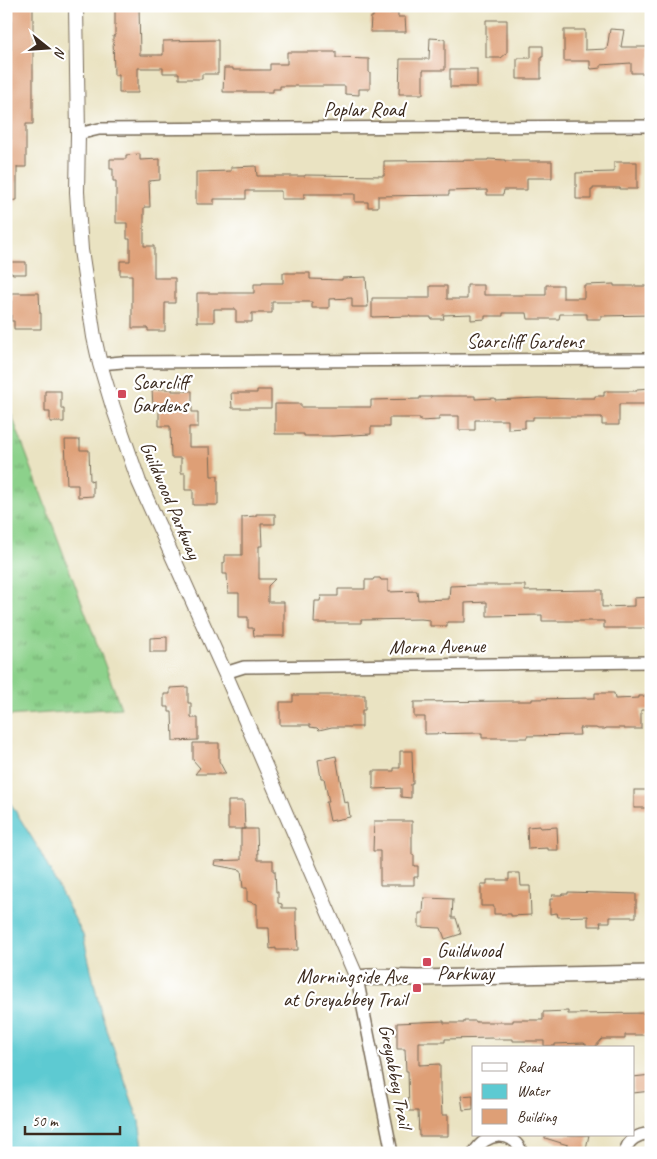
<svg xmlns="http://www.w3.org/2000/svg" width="657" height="1159" viewBox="0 0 657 1159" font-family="Caveat,sans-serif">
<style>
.grass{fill:url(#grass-tufts);stroke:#647e54}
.water{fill:#5dcad2;stroke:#4c7a78}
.building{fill:#de9f76}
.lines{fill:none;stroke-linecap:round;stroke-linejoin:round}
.minor-casing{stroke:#786b57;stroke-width:14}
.tertiary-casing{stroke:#786b57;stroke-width:16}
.secondary-casing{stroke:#786b57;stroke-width:18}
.minor{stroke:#fff;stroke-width:11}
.tertiary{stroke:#fff;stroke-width:14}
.secondary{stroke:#fff;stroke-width:15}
.poi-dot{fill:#d1495b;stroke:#fff;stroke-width:2}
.labels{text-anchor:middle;stroke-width:4.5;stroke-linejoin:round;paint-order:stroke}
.street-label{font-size:20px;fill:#3b2a1e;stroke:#fff}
.poi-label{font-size:20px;fill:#3b2a1e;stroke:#fff;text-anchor:start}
</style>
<defs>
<pattern id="grass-tufts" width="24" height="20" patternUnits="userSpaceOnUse" patternTransform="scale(1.25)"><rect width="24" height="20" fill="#8cd18b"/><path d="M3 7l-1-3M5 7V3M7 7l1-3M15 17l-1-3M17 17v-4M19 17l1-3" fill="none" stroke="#74aa71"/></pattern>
</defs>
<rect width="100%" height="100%" fill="#fff"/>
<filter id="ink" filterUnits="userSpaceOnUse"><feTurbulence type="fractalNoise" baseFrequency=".02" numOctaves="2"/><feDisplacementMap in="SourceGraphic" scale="10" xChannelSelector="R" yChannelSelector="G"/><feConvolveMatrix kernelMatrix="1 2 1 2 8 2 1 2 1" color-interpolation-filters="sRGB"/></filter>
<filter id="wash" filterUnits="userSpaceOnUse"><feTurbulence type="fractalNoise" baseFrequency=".0096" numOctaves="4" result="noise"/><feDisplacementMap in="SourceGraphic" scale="20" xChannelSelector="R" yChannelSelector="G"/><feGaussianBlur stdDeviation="1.12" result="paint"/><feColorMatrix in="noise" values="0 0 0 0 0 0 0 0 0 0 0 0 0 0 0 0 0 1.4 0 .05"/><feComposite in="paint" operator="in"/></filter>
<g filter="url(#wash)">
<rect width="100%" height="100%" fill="#eae3c2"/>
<path class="grass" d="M6,400L121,708L6,716Z"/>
<path class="water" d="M6,796L37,846L83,935L101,1013L139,1121L144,1153H6Z"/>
<g id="blocks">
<g class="building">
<path d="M11,6H33V124H26V167H17V200L6,201V139H11L10,89H6V50H11Z"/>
<path d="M115,6H139L140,55H163V41L218,40V74H202V79H179V73H163V68H138V93H119V75H114L113,36H115Z"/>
<path d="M373,13H398V17H405L406,32H370L371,17H373Z"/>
<path d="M486,20H507V53L501,58H486Z"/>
<path d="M610,29L624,30L621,47H650V73H631V63L601,65V68L591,69V68H590V61H564V30H585V50L607,49Z"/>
<path d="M430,38L445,39V70H423V94H399L400,59H429Z"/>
<path d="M531,46H543V57H541V79H517V58H531Z"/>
<path d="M287,52H336V58L369,59V73H370V89H359V95L345,94V86H280V89H273V92H223L224,68H233V70H270V64H287Z"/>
<rect x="450" y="69" width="27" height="18"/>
<path d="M140,154V160L160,159V180L149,181L150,207H144V246H154V278H175V303H165V331H148V328H132V275H120V261H130V239H127V223H116V181H113V169H110V159H126V155Z"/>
<path d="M488,159L505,160V161H552V178H527V190H504L503,195H487V190L449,191V195L378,196V207H368V202H355V194H304V199H281V191H246V199H214V204H196V172L231,171V167L256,166L257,176H305V175L384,176V161L488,160Z"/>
<path d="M614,162H637V189H620V188H593V190H591V199H576V173L614,172Z"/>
<path d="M6,262H26V274H13L6,270Z"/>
<path d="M283,273H310V279L342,280V278L366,277L368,307H352V298L329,299V308H312V302H272V313H252V322H236V309H214V322H197V293H254V284H262V283H283Z"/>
<path d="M614,284V286H646V287H651V315L601,316V319H587V314H560L559,319H528L527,313H503V316H485V319L471,320V314L443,315L444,319H431V317H410V316L372,317V298H430V286H447V299H467V285H484V295H546V285H563V298H584V285Z"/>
<path d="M11,293H39L40,313H41V329H14V321H11Z"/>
<path d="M651,388V404H619V425H602V417H533V420H525V428L508,429V420H475V430H459V416H439V420L420,421V418H389V427H371V434L333,436H304V434H275V404H301V407H371V400L420,399V397H431V396H475V399L495,398V400L538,398L576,399V398H595V396H604V391H637V389Z"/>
<path d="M152,389H172V391H192V412H198V427H189V447H210L211,476H218V505H193V490H185V473H181V458H171L170,426H159V407H153Z"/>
<path d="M257,390H271V408H232L231,393H257Z"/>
<path d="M45,391H61V409H64V422H50V412H45Z"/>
<path d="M65,440H80V450H89L90,481L93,480V496L78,497V485H67Z"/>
<path d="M256,514H275V524H261L262,546H259V579H275L268,586V602H284V636H254L253,628H248V617H239V593H228L227,574H223V563L225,562V555H242V517L256,516Z"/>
<path d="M374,578H380L381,580H388V592L417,591L418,600L449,599L450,586L475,585H525V591L602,590V607L634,606V598L651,597V628H604V621H542V615L487,616V602L465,603V622H447V626H430V620L421,619L361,620V623H314L315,601H320L321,596H338V589H365V580H373Z"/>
<path d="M167,637V652H150V638Z"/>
<path d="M188,687V703H191V718H198V740L173,741L172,712H169V707H164V694H170V688Z"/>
<path d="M595,693H614L615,699L639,698V696H651V710H641V729H624V728H606L605,729H598L596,728H579L580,735L527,736V738H482V733L425,734V717H414V702L511,701H532V699L595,698Z"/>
<path d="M293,695H365V710H362V727H332L319,730L317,728L310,727V725H280V702H293Z"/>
<path d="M193,743H219V761L226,774H195L200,768L193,760Z"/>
<path d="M400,751H412L413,784H411V798L401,797V788L373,789V771H394V768H400Z"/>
<path d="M336,756L344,803L348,802L350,817L330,821L326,802H329L324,778H321L318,760Z"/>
<rect x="634" y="790" width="17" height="18"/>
<path d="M228,801H244L245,829H228Z"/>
<path d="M374,821H412V855H414V866H418V877H414V885H380V851H373Z"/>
<path d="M540,826V828L557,827L558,850H548V848L528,849L527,827Z"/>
<path d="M241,829H257L258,860H273V871H275L276,892H278V903L282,904V908H296V925H297L298,950H276V948L270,949L269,928H257V904L247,901V888H243L241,870L214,865L215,861L241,860Z"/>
<path d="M509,873H520L521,886H530L531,915L511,916V914H494V906H481V884H487V880H509Z"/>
<path d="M568,892L636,894V917H610V922H600L601,926H588V916L558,917L557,913L550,914V899H553L552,895H562V894H568Z"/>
<path d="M424,898L453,899L452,918H456L461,934L445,939L441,928L419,927V913H423Z"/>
<path d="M568,1011V1014L651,1013V1035H625V1039H602L595,1047H589L584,1043L555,1044V1046H544V1041H513V1039H494V1038L445,1039V1042H419V1065L440,1064V1093H441L442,1115H448V1136H419L418,1111H409L408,1071H406L405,1049H397V1023L444,1021V1023H464V1021H476V1022H513V1020H543V1012Z"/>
<path d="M651,1075V1091L633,1093V1077Z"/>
<path d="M473,1095V1109L463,1110L461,1096Z"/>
<path d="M545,1135H589L585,1153H569L571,1146L545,1138Z"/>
</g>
</g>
</g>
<g filter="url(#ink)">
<use href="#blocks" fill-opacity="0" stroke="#786b57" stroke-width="1"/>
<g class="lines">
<g class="minor-casing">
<g id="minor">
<path d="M78,134L99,129L651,126"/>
<path d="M100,364L122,362L651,359"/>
<path d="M225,673L244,667L651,662"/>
<path d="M357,978L392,1153"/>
<path d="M474,1153C485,1132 513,1129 522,1153"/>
<path d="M625,1153C627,1140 639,1133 651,1134"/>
</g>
</g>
<g class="tertiary-casing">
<path id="tertiary" d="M76,6L78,134L77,192L81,250L94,337L100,364L113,407L139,482L225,673L357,978"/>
</g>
<g class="secondary-casing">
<path id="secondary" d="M357,978L370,977L418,978L651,973"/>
</g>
<use href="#minor" class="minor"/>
<use href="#tertiary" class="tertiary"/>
<use href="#secondary" class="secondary"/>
</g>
</g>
<g class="poi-dot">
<rect x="117" y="389" width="10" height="10" rx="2.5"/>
<rect x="422" y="957" width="10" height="10" rx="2.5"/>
<rect x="412" y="983" width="10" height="10" rx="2.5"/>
</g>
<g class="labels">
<g class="street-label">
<text x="364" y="116">Poplar Road</text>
<text x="525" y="348">Scarcliff Gardens</text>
<text transform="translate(171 500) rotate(67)" y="7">Guildwood Parkway</text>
<text transform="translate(437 646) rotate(-1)" y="7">Morna Avenue</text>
<text transform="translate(396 1076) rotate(79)" y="7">Greyabbey Trail</text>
</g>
<g class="poi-label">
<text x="132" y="389">Scarcliff<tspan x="132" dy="23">Gardens</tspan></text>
<text x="437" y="957">Guildwood<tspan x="437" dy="23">Parkway</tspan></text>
<text x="407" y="983" text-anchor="end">Morningside Ave<tspan x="407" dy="23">at Greyabbey Trail</tspan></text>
</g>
</g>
<rect width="657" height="1159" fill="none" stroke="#fff" stroke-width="25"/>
<rect x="472" y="1046" width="162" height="90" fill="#ffffff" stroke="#b1aaa5"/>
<rect x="482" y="1063" width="25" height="8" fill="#ffffff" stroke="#b1aaa5"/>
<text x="517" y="1072" font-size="15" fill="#3b2a1e">Road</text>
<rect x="482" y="1084" width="25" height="15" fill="#5dcad2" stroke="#b1aaa5"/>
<text x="517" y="1096" font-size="15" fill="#3b2a1e">Water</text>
<rect x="482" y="1109" width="25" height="15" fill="#de9f76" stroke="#b1aaa5"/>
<text x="517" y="1122" font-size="15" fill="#3b2a1e">Building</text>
<g transform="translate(48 48) rotate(107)" stroke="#ffffff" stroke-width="4" paint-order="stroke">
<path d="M0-4L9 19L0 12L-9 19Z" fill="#3b2a1e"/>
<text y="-8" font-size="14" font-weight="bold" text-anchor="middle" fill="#3b2a1e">N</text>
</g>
<path d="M25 1126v8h95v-8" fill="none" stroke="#3b2a1e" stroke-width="2.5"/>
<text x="32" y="1126" font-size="15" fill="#3b2a1e" stroke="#ffffff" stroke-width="4" paint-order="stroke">50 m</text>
</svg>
